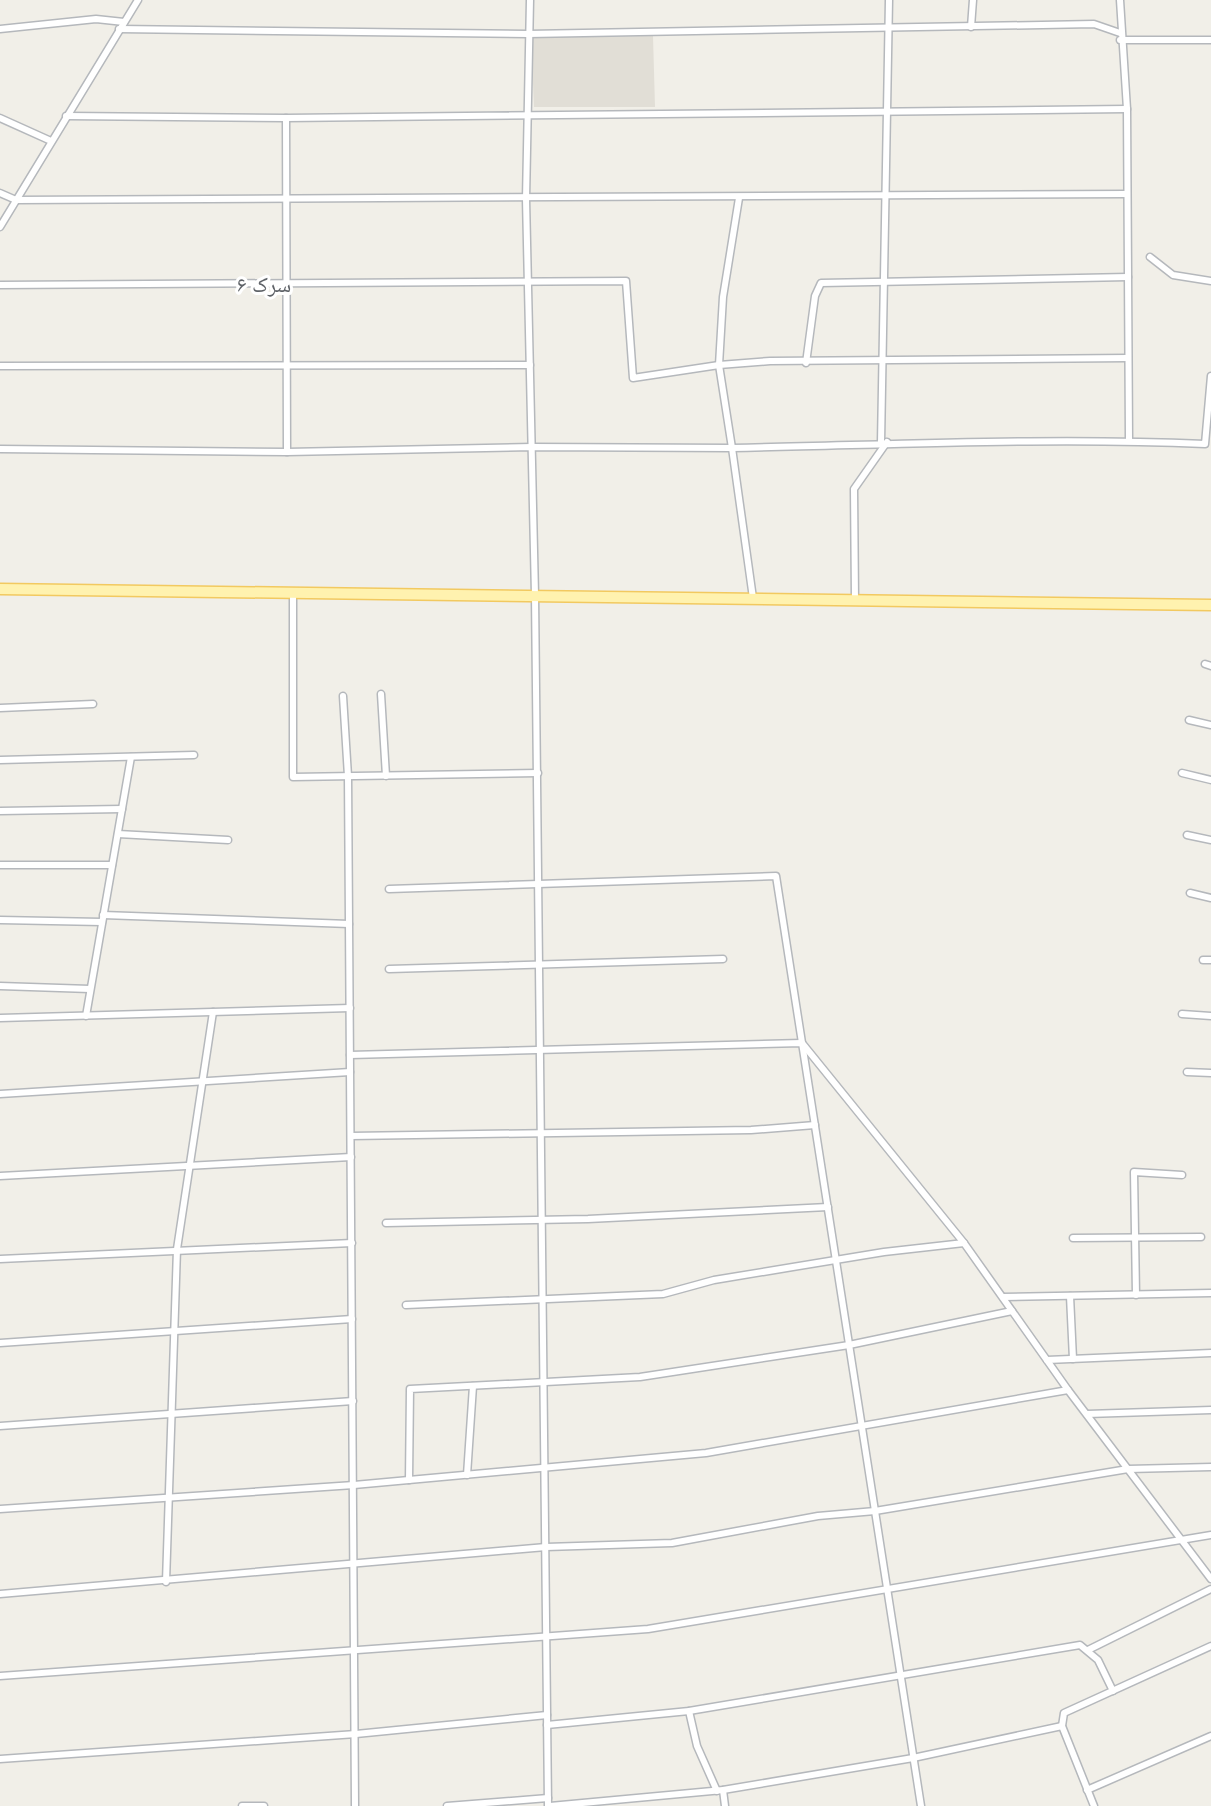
<svg xmlns="http://www.w3.org/2000/svg" width="1211" height="1806" viewBox="0 0 1211 1806" font-family="Overpass,'Noto Naskh Arabic',sans-serif">
<style>
.education{fill:#e1ded6}
.lines{fill:none;stroke-linecap:round;stroke-linejoin:round}
.street-casing{stroke:#b5b8bc;stroke-width:9}
.primary-casing{stroke:#f2c960;stroke-width:13}
.street{stroke:#fff;stroke-width:6}
.primary{stroke:#fff2af;stroke-width:10}
.labels{text-anchor:middle;stroke-width:6;stroke-linejoin:round;paint-order:stroke}
.street-label{font-size:22px;fill:#5f6368;stroke:#fff}
</style>
<rect width="100%" height="100%" fill="#f1efe8"/>
<path class="education" d="M653,36L655,107H534L531,37Z"/>
<g class="lines">
<g class="street-casing">
<g id="street">
<path d="M530,0L526,199L535,595L548,1806"/>
<path d="M1120,0L1127,109L1129,440"/>
<path d="M971,27L973,0"/>
<path d="M0,29L96,19L124,22"/>
<path d="M119,29L528,34L1094,24L1120,33"/>
<path d="M1120,40H1211"/>
<path d="M66,116L286,118L1127,109"/>
<path d="M0,118L51,141"/>
<path d="M286,118L287,452"/>
<path d="M0,193L16,200L1127,194"/>
<path d="M739,198L723,297L719,365L770,361L1128,358"/>
<path d="M0,227L138,0"/>
<path d="M1150,257L1173,275L1211,281"/>
<path d="M0,285L626,281L633,378L719,365L732,448C890,445 1047,437 1205,444L1211,376"/>
<path d="M806,363L815,296L821,283L1128,277"/>
<path d="M0,366L530,365"/>
<path d="M881,443L889,0"/>
<path d="M0,449L287,452L532,447L732,448L753,598"/>
<path d="M293,593V777L538,773"/>
<path d="M855,599L854,489L887,442"/>
<path d="M1205,664L1211,666"/>
<path d="M381,694L386,776"/>
<path d="M343,696L348,776L355,1806"/>
<path d="M0,708L93,704"/>
<path d="M1189,720L1211,725"/>
<path d="M0,760L194,755"/>
<path d="M1182,773L1211,780"/>
<path d="M0,811L122,809"/>
<path d="M118,834L228,840"/>
<path d="M1187,835L1211,840"/>
<path d="M0,865H112"/>
<path d="M389,889L776,876L921,1806"/>
<path d="M1190,893L1211,898"/>
<path d="M103,915L349,924"/>
<path d="M0,920L102,922"/>
<path d="M1203,960H1211"/>
<path d="M389,969L723,959"/>
<path d="M0,986L90,989"/>
<path d="M1182,1014L1211,1016"/>
<path d="M86,1016L131,757"/>
<path d="M0,1018L350,1008"/>
<path d="M350,1055L802,1043L964,1243L1068,1390L1211,1579"/>
<path d="M1187,1072L1211,1073"/>
<path d="M0,1094L350,1072"/>
<path d="M351,1136L751,1130L815,1125"/>
<path d="M0,1176L351,1157"/>
<path d="M386,1223L588,1219L828,1207"/>
<path d="M1073,1238L1201,1237"/>
<path d="M0,1259L352,1243"/>
<path d="M1136,1295L1134,1172L1182,1175"/>
<path d="M1070,1296L1073,1359"/>
<path d="M1003,1297L1211,1293"/>
<path d="M406,1305L663,1294L714,1280L884,1252L964,1243"/>
<path d="M0,1343L352,1319"/>
<path d="M1047,1360L1211,1353"/>
<path d="M1087,1414L1211,1410"/>
<path d="M0,1426L353,1401"/>
<path d="M467,1475L473,1386"/>
<path d="M409,1480L410,1389L640,1377L849,1345L1012,1311"/>
<path d="M0,1509L354,1485L706,1453L1068,1390"/>
<path d="M166,1582L177,1249L213,1012"/>
<path d="M0,1594L546,1547L672,1543L818,1516L875,1511L1128,1469L1211,1467"/>
<path d="M1088,1650L1211,1589"/>
<path d="M0,1676L648,1629L1211,1535"/>
<path d="M689,1711L697,1746L717,1791"/>
<path d="M547,1725L689,1711L1080,1645L1098,1660L1113,1691"/>
<path d="M0,1759L356,1734L547,1715"/>
<path d="M723,1790L725,1806"/>
<path d="M1087,1790L1211,1736"/>
<path d="M242,1806H264"/>
<path d="M447,1806L548,1798"/>
<path d="M550,1806L723,1790L913,1758L1062,1726"/>
<path d="M1094,1806L1062,1726L1064,1713L1211,1646"/>
</g>
</g>
<g class="primary-casing">
<path id="primary" d="M0,589L1211,605"/>
</g>
<use href="#street" class="street"/>
<use href="#primary" class="primary"/>
</g>
<g class="labels">
<g class="street-label">
<text x="264" y="292">سرک ۶</text>
</g>
</g>
</svg>
